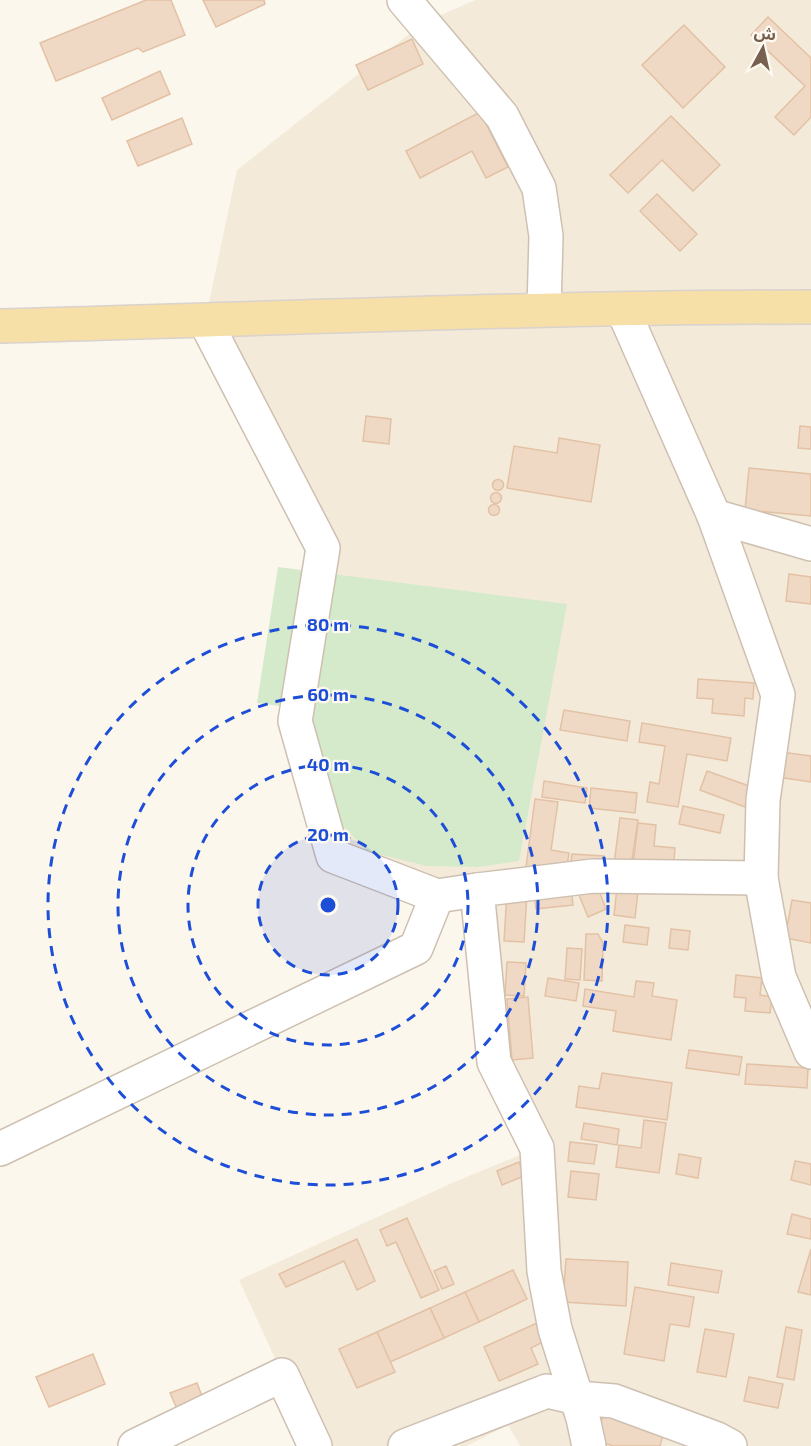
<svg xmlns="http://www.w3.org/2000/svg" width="811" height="1446" viewBox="0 0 811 1446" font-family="'Exo 2','Noto Sans Arabic',sans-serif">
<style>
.residential{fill:#f4eada}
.green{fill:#d4eaca}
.building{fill:#f0d9c4;stroke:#e2c1a5;stroke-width:1.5}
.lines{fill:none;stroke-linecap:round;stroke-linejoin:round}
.minor-casing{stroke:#cec0b1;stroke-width:36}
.major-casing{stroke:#d9d2ce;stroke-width:36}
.minor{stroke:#fff;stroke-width:33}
.major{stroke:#f7dfa8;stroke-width:33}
.ring{fill:none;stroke:#1d4ed8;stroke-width:3;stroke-dasharray:10 8}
.centre{fill:#1d4ed8;stroke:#fefaf2;stroke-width:3}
.ring-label{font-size:18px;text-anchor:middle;font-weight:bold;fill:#1d4ed8;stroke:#fefaf2;stroke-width:4.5;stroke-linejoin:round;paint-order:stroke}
</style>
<rect width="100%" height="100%" fill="#fcf7ec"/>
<path class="residential" d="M475,0H811V1446H520L508,1425L467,1446H315L239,1280L452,1183L537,1148L494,1062L477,891L333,856L295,721L323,548L205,321L237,170L423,23Z"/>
<path class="green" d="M278,567L567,604L519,861L479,867L426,866L367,851L342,825L312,718L287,707L257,703Z"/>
<g class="building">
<path d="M146,0H171L185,35L143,52L138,48L56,81L40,43Z"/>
<path d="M203,0H264L265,4L216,27Z"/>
<path d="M768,17L811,58V117L794,135L775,117L805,86L751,35Z"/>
<path d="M684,25L725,67L683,108L642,65Z"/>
<path d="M412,39L423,64L368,90L356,65Z"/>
<path d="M160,71L170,94L112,120L102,98Z"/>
<path d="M480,112L508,167L486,178L472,151L420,178L406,151Z"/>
<path d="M671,116L720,165L693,191L662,160L628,193L610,175Z"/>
<path d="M182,118L192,144L138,166L127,141Z"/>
<path d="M657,194L697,234L680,251L640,211Z"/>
<path d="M366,416L391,419L389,444L363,441Z"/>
<path d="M800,426L811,427V449L798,448Z"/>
<path d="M559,438L600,445L591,502L507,488L514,446L557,453Z"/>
<path d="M749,468L811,474V516L745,510Z"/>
<circle cx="498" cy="485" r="5.5"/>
<circle cx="496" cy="498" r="5.5"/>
<circle cx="494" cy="510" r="5.5"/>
<path d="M789,574L811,577V604L786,601Z"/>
<path d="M698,679L754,683L753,699L745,698L744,716L712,713L713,699L697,698Z"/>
<path d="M564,710L630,721L627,741L560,730Z"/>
<path d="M642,723L731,738L727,761L687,754L678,807L647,802L650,782L659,784L665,746L639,742Z"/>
<path d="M781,752L811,756V782L778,777Z"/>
<path d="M707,771L752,787L745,807L700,790Z"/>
<path d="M544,781L587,788L585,803L542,797Z"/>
<path d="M591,788L637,793L635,813L589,808Z"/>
<path d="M535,799L558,802L551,850L569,853L566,872L526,867Z"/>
<path d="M683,806L724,815L720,833L679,824Z"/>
<path d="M620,818L638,820L631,866L614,864Z"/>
<path d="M638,823L656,825L654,846L675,848L673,870L633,865Z"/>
<path d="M572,854L604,856L603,868L570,867Z"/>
<path d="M596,883L606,909L588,917L577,890Z"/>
<path d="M571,888L573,905L536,909L534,893Z"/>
<path d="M617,888L638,891L635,918L614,915Z"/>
<path d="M507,892L527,893L524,942L504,941Z"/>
<path d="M792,900L811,903V943L785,938Z"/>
<path d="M625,925L649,928L647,945L623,942Z"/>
<path d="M671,929L690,931L688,950L669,948Z"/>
<path d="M586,934H598L603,943L602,981L584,980Z"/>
<path d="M567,948L582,949L580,980L565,979Z"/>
<path d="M507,962L526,963L524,996L505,995Z"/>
<path d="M736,975L762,978L760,995L772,997L770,1013L745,1011L746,998L734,997Z"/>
<path d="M548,978L579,983L576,1001L545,996Z"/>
<path d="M636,981L654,983L652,996L677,1000L671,1040L613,1031L616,1011L583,1006L585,989L634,997Z"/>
<path d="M528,997L533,1058L512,1060L507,999Z"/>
<path d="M689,1050L742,1057L739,1075L686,1068Z"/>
<path d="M747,1064L808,1068L807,1088L745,1084Z"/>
<path d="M602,1073L672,1083L667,1120L576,1107L579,1086L599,1089Z"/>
<path d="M644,1120L666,1123L659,1173L616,1167L619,1145L641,1148Z"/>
<path d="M584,1123L619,1129L617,1145L581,1139Z"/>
<path d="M570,1142L597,1145L594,1164L568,1161Z"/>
<path d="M679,1154L701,1158L698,1178L676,1174Z"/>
<path d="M795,1161L811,1164V1185L791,1180Z"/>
<path d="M519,1162L524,1176L502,1185L497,1171Z"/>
<path d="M571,1171L599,1174L596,1200L568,1197Z"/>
<path d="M792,1214L811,1219V1239L787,1234Z"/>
<path d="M407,1218L439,1290L421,1298L396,1242L387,1246L380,1230Z"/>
<path d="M357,1239L375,1281L357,1290L344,1261L286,1287L279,1274Z"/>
<path d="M811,1249V1295L798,1292Z"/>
<path d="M566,1259L628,1262L626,1306L563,1302Z"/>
<path d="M671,1263L722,1271L718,1293L668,1285Z"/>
<path d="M446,1266L454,1284L442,1289L434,1271Z"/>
<path d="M513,1270L527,1299L479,1322L465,1292Z"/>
<path d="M635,1287L694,1297L689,1327L670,1324L664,1361L624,1354Z"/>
<path d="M465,1292L479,1322L444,1338L430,1308Z"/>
<path d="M430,1308L444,1338L390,1362L377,1332Z"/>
<path d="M537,1323L545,1341L531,1348L538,1364L499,1381L484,1347Z"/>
<path d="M786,1327L802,1330L794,1380L777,1377Z"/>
<path d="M705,1329L734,1334L726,1377L697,1372Z"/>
<path d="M377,1332L395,1372L357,1388L339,1349Z"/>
<path d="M93,1354L105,1384L49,1407L36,1377Z"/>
<path d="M749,1377L783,1384L778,1408L744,1401Z"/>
<path d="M197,1383L204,1401L178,1411L170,1393Z"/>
<path d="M603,1415L664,1431L660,1446H614L596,1441Z"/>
</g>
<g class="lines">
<g class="minor-casing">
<g id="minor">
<path d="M404,0L502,116L539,188L546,236L544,309"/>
<path d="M205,321L323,548L295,721L333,856L437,896L477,890"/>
<path d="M714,516L811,544"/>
<path d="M761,878L779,977L811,1052"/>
<path d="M0,1149L416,948L437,896"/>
<path d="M135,1446L282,1375L315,1446"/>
<path d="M405,1446L547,1391L577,1398L614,1401L717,1439L730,1446"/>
<path d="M589,1446L583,1418L555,1329L544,1271L537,1148L494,1062L477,890L593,876L761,878L763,800L778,695L714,516L623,310"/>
</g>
</g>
<g class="major-casing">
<path id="major" d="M0,326C270,319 541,307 811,307"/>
</g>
<use href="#minor" class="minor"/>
<use href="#major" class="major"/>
</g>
<circle cx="328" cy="905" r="70" fill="#1d4ed8" fill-opacity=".12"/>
<g class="ring">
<circle cx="328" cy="905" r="70"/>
<circle cx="328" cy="905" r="140"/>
<circle cx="328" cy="905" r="210"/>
<circle cx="328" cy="905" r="280"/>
</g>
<circle cx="328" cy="905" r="9" class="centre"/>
<g class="ring-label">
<text x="328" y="631">80 m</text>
<text x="328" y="701">60 m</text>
<text x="328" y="771">40 m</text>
<text x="328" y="841">20 m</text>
</g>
<g transform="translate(763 48) rotate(8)" stroke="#fefaf2" stroke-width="4.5" paint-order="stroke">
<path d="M0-4.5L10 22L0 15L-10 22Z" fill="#77604f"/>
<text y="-9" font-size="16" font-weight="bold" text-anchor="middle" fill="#77604f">ش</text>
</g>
</svg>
